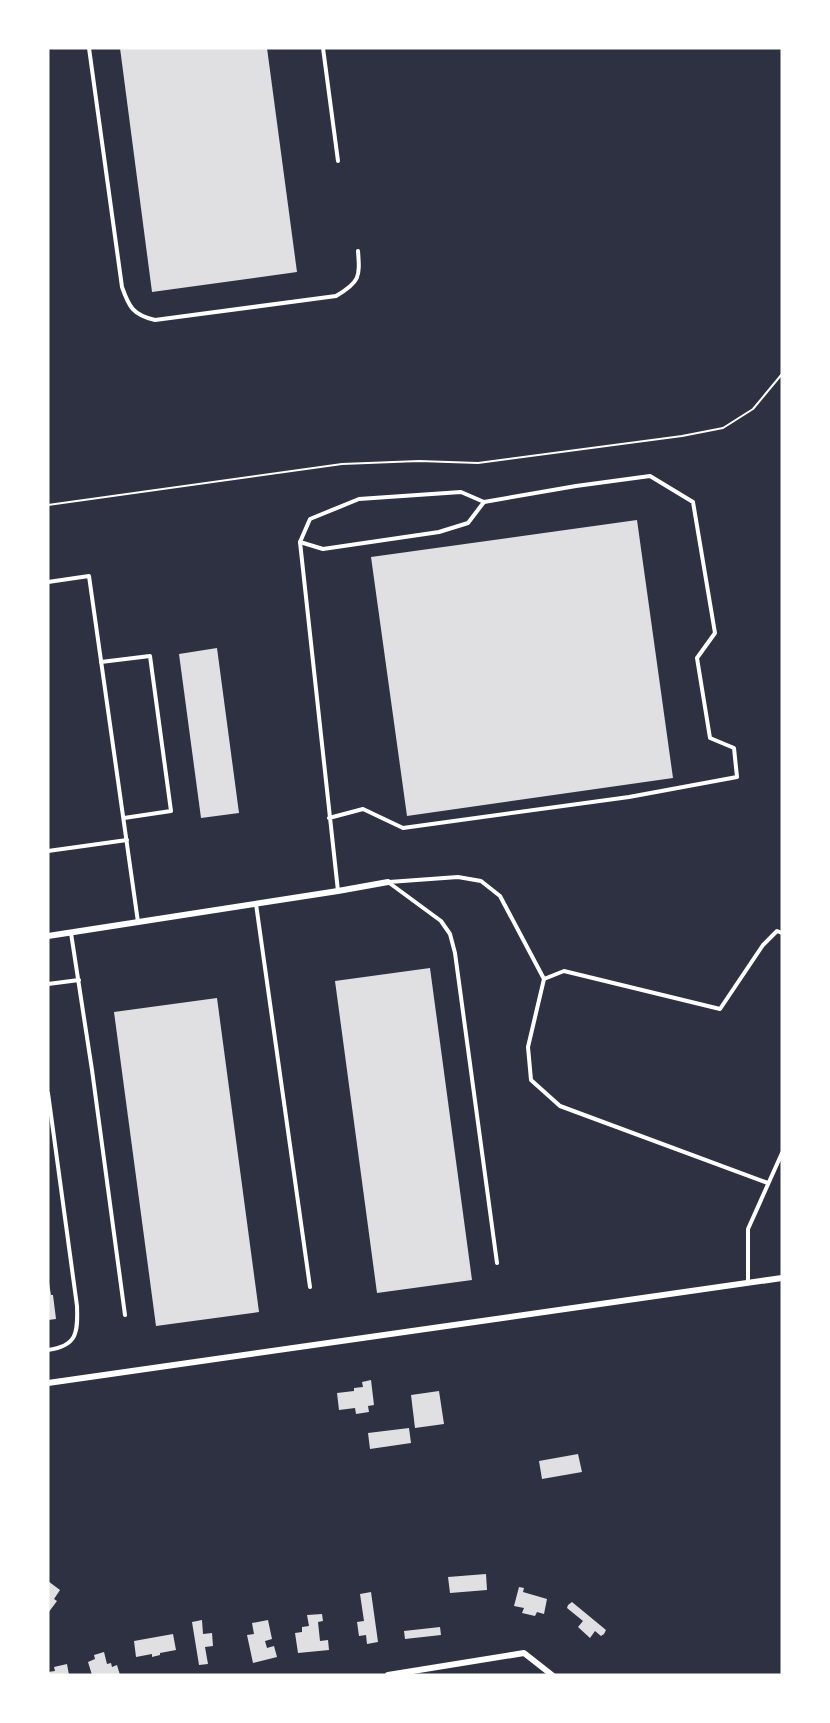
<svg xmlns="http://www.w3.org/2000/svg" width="830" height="1723" viewBox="0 0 830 1723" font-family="'Public Sans',sans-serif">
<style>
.building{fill:#e0e0e3}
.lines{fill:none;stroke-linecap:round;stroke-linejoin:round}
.path{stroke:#fff;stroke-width:2}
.service{stroke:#fff;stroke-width:4}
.minor{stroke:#fff;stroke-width:6}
</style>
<rect width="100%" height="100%" fill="#2d3142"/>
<g class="building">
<path d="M120,48H267L297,272L152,292Z"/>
<path d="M637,520L673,778L407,816L371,557Z"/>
<path d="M217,648L239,813L201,818L179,654Z"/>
<path d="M430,968L472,1280L377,1293L335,981Z"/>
<path d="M217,998L259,1312L156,1326L114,1012Z"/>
<path d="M48,1283H49L51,1295H53L56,1319L48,1320Z"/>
<path d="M371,1380L374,1405L368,1406L369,1412L356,1414L355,1408L339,1410L337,1393L354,1391V1388L363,1387L362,1382Z"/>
<path d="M439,1391L444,1424L415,1428L411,1395Z"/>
<path d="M409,1428L411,1443L370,1449L368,1433Z"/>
<path d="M578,1454L582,1472L542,1479L539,1461Z"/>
<path d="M486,1574L487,1590L450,1593L448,1577Z"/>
<path d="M48,1581L60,1590L54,1599L57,1601L48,1613Z"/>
<path d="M519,1587L524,1588L523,1592L547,1599L544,1614L537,1612L535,1616L522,1613L524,1608L514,1606Z"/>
<path d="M371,1592L378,1642L367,1644L366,1635L359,1636L357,1622L364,1621L360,1594Z"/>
<path d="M572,1602L606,1630L604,1634L601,1636L595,1631L590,1638L578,1627L583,1621L567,1608L568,1605Z"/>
<path d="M322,1614L323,1621L318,1622L320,1641L328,1640L329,1650L298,1653L295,1633L302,1632V1627L309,1626L307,1615Z"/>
<path d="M202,1620L203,1634L212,1633L213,1646L205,1647L208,1664L199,1665L192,1622Z"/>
<path d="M268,1620L272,1639L265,1641L267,1648L274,1646L277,1657L253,1663L247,1635L254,1634L252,1623Z"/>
<path d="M440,1627L441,1635L405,1639L404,1631Z"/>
<path d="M173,1634L176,1650L160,1653V1655L152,1657V1654L136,1657L134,1641Z"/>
<path d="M104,1652L107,1664L111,1663L112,1667L117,1665L120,1675H92L88,1662L95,1659L94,1655Z"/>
<path d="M67,1664L69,1675H48V1672L55,1671L54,1667Z"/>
</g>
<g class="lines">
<path class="path" d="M48,505L342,464L419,461L478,463L682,436L723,428L753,409L782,374"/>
<g class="service">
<path d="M89,48L122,287C129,307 133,315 155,320L336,296C360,282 360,277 358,251"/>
<path d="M323,48L338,161"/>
<path d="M300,542L323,549L439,532L468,523L484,502"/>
<path d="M48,582L89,576L138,922"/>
<path d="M101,662L150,656L171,811L124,818"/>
<path d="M329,818L363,809L403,828L629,797L737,777L734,748L710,738L697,658L715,633L693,502L650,476L576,486L484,502L461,492L359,499L310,519L300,542L338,891"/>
<path d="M48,851L127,840"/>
<path d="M388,882L441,921L450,934L455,953L497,1263"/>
<path d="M389,882L458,877L481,881L500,896L544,979"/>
<path d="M256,904L310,1287"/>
<path d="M71,933L92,1070L125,1315"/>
<path d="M48,984L79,980"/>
<path d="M48,1093L77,1306C78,1333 77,1346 48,1350"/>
<path d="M768,1183L560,1106L531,1080L528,1047L544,979L564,971L720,1009L763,945L777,931L782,933"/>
<path d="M748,1282V1229L782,1153"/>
</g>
<g class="minor">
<path d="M48,936L338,891L388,882"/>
<path d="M48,1383L782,1278"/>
<path d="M388,1675L524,1653L552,1675"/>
</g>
</g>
<rect width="830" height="1723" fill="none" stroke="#ffffff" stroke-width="99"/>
</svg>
